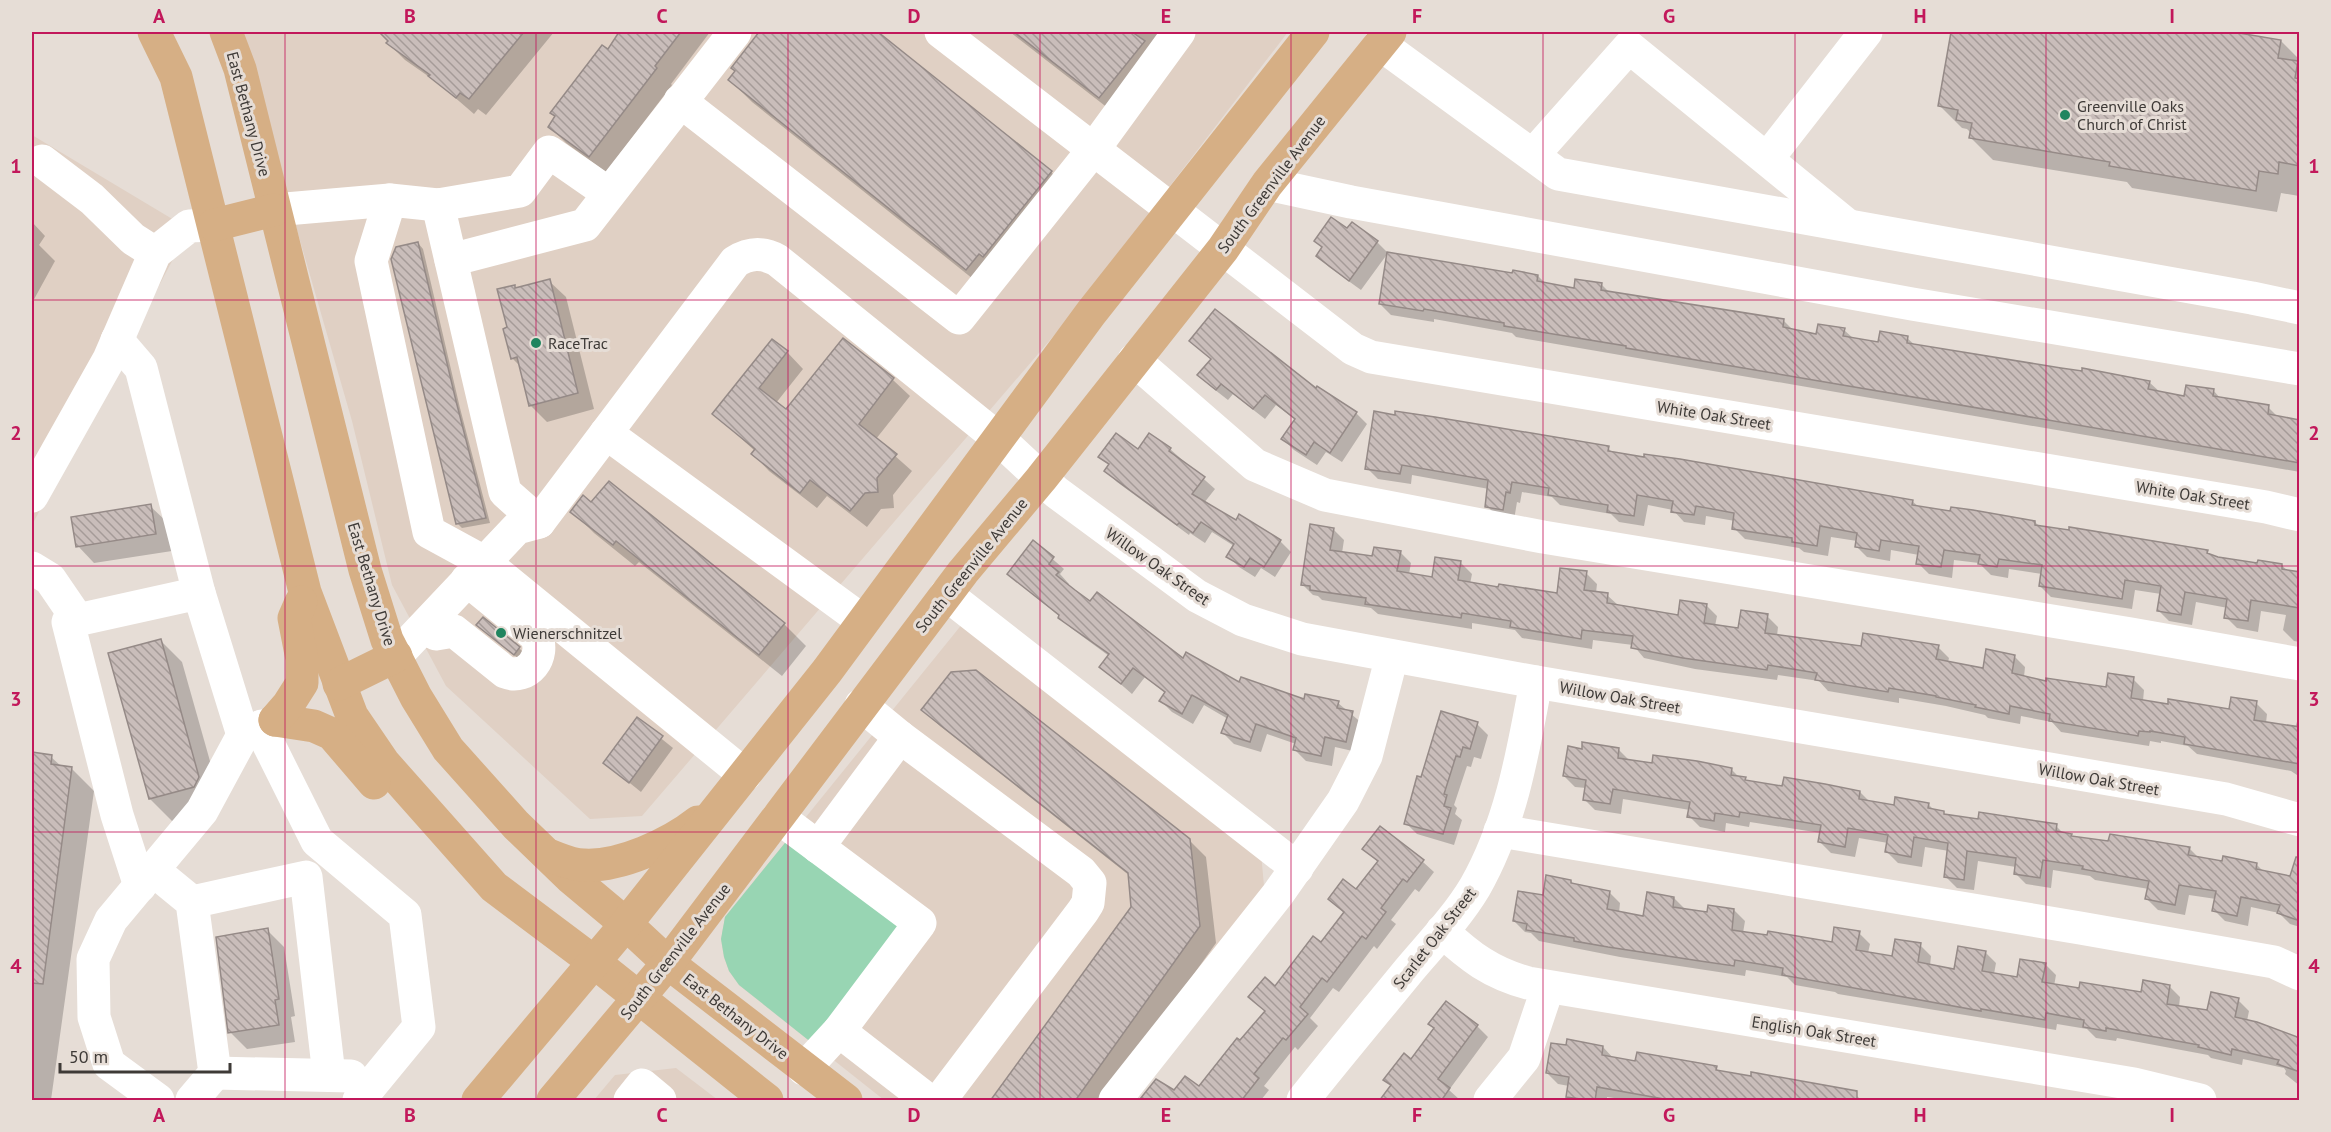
<svg xmlns="http://www.w3.org/2000/svg" width="2331" height="1132" viewBox="0 0 2331 1132" font-family="'PT Sans',sans-serif">
<style>
.built{fill:#e0d0c4}
.green{fill:#98d5b3}
.shadow{fill:#0003}
.building{fill:url(#building-back-hatch);stroke:#958a87;stroke-width:1.5}
.lines{fill:none;stroke-linecap:round;stroke-linejoin:round}
.minor{stroke:#fff;stroke-width:33}
.major{stroke:#d6af85;stroke-width:33}
.grid{fill:none;stroke:#c2185b;stroke-width:1.5;stroke-opacity:0.55}
.poi-dot{fill:#20855f;stroke:#e6ddd6;stroke-width:2}
.labels{text-anchor:middle;stroke-width:6;stroke-linejoin:round;paint-order:stroke}
.poi-label{font-size:16px;fill:#3e3a37;stroke:#e6ddd6;text-anchor:start}
.street-label{font-size:16px;fill:#3e3a37;stroke:#e6ddd6}
.neatline{fill:none;stroke:#c2185b;stroke-width:2}
.grid-label{font-size:20px;text-anchor:middle;font-weight:bold;fill:#c2185b}
</style>
<defs>
<pattern id="building-back-hatch" width="6" height="6" patternUnits="userSpaceOnUse" patternTransform="scale(1.5)"><rect width="6" height="6" fill="#c9bdba"/><path d="M-1 5l2 2M0 0l6 6M5-1l2 2" fill="none" stroke="#a59b98"/></pattern>
</defs>
<rect width="100%" height="100%" fill="#e6ddd6"/>
<g class="built">
<path d="M240,32H1288L1068,319L642,816L590,819L446,686L392,585L352,421Z"/>
<path d="M32,135L189,229L32,525Z"/>
<path d="M963,623L1261,853L1265,897L1108,1100H884L739,985L729,971L724,957L721,939L725,917Z"/>
<path d="M676,1068L718,1100H594L615,1075Z"/>
</g>
<path class="green" d="M789,838L901,926L812,1043L739,985L729,971L724,957L721,939L725,917Z"/>
<g class="shadow">
<path d="M381,32H554L486,115L478,109L474,114L438,83L405,60L388,43L391,41Z"/>
<path d="M621,32H710L671,84L672,85L606,172L566,143L550,127L556,117L552,113L608,51Z"/>
<path d="M762,32H876L1051,172L1073,194L988,291L752,102L730,80L736,71L733,68Z"/>
<path d="M1010,32H1159L1169,42L1122,119Z"/>
<path d="M1952,32H2224L2281,41L2300,60L2299,196L2281,193L2277,212L2132,188L2127,182L1993,160L1971,138V133L1967,129L1962,128L1940,106Z"/>
<path d="M32,222L45,236L39,245L55,261L32,303Z"/>
<path d="M1347,230L1377,242L1388,253L1361,290L1329,267L1318,256L1323,248L1316,241Z"/>
<path d="M418,243L423,249L460,408L490,523L462,528L457,523Z"/>
<path d="M1514,274L1538,276L1546,284L1575,289L1602,285L1610,293L1783,320L1794,331L1818,335L1844,330L1854,339L1879,344L1907,338L1916,346L2149,382L2161,393L2186,398L2213,390L2221,399L2268,407L2279,418L2300,421V472L1516,337L1512,333L1434,319V322L1391,315L1380,304Z"/>
<path d="M549,281L566,297L594,409L547,422L530,405L521,367L512,358L509,329L514,286L517,289Z"/>
<path d="M844,340L893,380L910,396L876,439L912,471L893,495L894,508L881,509L867,527L827,496L817,508L769,471L753,454L755,451L714,414L787,352L803,369L776,403L786,411Z"/>
<path d="M1191,341L1316,390L1356,413L1367,424L1342,462L1326,452L1317,465L1294,450L1283,439L1296,420L1276,405L1265,419L1233,394L1228,400L1210,386L1199,375L1212,360Z"/>
<path d="M1375,413L1608,448L1614,454L1912,501L1919,507L2035,522L2040,527L2207,551L2212,557L2258,565H2282L2288,572L2300,574V642L2294,641L2283,630L2286,615L2261,611L2258,632L2237,628L2226,617L2228,608L2196,602L2192,625L2169,621L2158,610L2161,594L2135,590L2132,609L2051,597L2040,586L2042,574L2009,569L2008,578L1991,575L1979,563L1954,560L1952,578L1929,574L1918,563L1919,555L1891,550L1890,561L1867,557L1856,546L1857,541L1831,537L1828,556L1804,552L1799,548L1745,539L1734,528L1735,521L1706,516L1705,525L1684,522L1673,510L1648,505L1644,526L1619,522L1611,514L1560,505L1552,497L1522,492L1520,503L1517,502L1514,520L1498,517L1487,506L1489,489L1412,475L1411,484L1378,479L1367,468Z"/>
<path d="M1170,449L1215,489L1204,503L1236,522L1280,541L1291,552L1275,577L1261,568L1255,577L1239,567L1228,556L1234,546L1212,532L1205,543L1190,533L1189,535L1117,482L1106,471L1110,466L1100,457L1138,451Z"/>
<path d="M150,506L167,522L172,551L94,563L78,546Z"/>
<path d="M572,511L784,624L806,646L782,676L639,562L635,566L594,533Z"/>
<path d="M1333,529L1344,540L1342,553L1374,558L1400,552L1411,563L1409,574L1433,578L1461,563L1472,574L1470,584L1558,595L1586,573L1597,584L1596,593L1607,595L1619,606L1679,616L1706,605L1717,616L1715,626L1739,630L1767,616L1778,627L1777,636L1862,648L1938,647L1949,658L1948,662L1984,669L2014,656L2025,667L2024,677L2047,682L2107,689L2133,679L2144,690L2143,701L2230,711L2256,703L2267,714L2266,723L2295,728L2300,712V777L2291,771L2197,754L2188,746L2161,741V743L2150,741L2149,746L2061,732L2052,722L2021,716L2020,724L1988,718L1985,715L1946,706L1899,698V703L1828,691L1819,681L1778,675L1777,680L1695,669L1644,658L1633,645L1593,640L1592,649L1522,638L1515,630L1472,623V629L1378,614L1371,608L1322,600L1318,596L1313,595L1302,584Z"/>
<path d="M1033,542L1064,569L1060,574L1069,584L1067,586L1074,591L1183,661L1240,684L1305,701L1338,703L1363,724L1357,752L1335,747L1332,766L1306,761L1295,750L1296,744L1267,734L1261,752L1234,744L1223,733L1228,719L1204,705L1193,724L1172,712L1161,701L1165,693L1145,677L1132,694L1101,667L1109,656L1071,628L1060,617L1009,574Z"/>
<path d="M478,625L519,648L530,659L525,664Z"/>
<path d="M160,640L182,662L221,800L216,809L172,821L150,799Z"/>
<path d="M923,710L1189,840L1206,857L1216,943L1104,1100H992L1132,908L1130,876L940,726Z"/>
<path d="M637,719L673,748L641,792L605,763Z"/>
<path d="M1477,724L1488,735L1481,759L1474,757L1471,767L1467,766L1454,805L1457,808L1455,814L1462,820L1454,845L1417,834L1406,823L1422,779Z"/>
<path d="M1583,750H1619L1630,761L1653,765L1731,769L1740,778L1748,782L1784,787L1860,792L1870,802L1895,807L1928,804L1935,811L1943,812L1946,816L1979,821L2056,826L2064,834L2073,837L2109,843L2189,848L2200,859L2223,863L2256,864L2264,872L2300,879V927L2290,924L2279,913L2251,907L2248,926L2225,921L2214,910L2216,899L2189,895L2185,915L2158,910L2147,899L2149,889L2095,880L2090,876L2053,870L2051,888L2026,884L2015,873L2016,867L1978,861L1974,890L1957,888L1946,877L1949,851L1925,847L1922,867L1898,863L1887,852L1888,843L1859,838L1855,857L1831,853L1820,842L1821,833L1750,822L1749,827L1726,823L1725,832L1700,827L1689,816L1690,810L1623,799L1621,814L1595,810L1585,800L1586,788L1575,787L1564,776Z"/>
<path d="M32,754L51,757L62,767L72,769L94,791L51,1100H32Z"/>
<path d="M1364,849L1423,862L1434,872L1419,892L1415,889L1391,920L1396,924L1377,949L1374,946L1339,992L1333,988L1310,1018L1318,1026L1298,1050L1295,1047L1264,1086L1269,1090L1261,1100H1143L1142,1099L1199,1088L1240,1042L1266,1011L1275,988L1321,944L1344,913L1330,899L1357,891L1379,863Z"/>
<path d="M1571,881L1575,886L1609,892L1620,903L1619,913L1644,917L1674,898L1685,909L1708,914L1734,910L1745,921L1743,933L1833,944L1859,933L1870,944L1868,953L1893,957L1920,945L1931,956L1930,966L1955,970L1985,952L1996,963L1994,974L2018,979L2045,964L2056,975L2054,986L2142,994L2169,986L2180,997L2179,1007L2208,1011L2238,1000L2249,1011L2247,1021L2300,1040V1086L2285,1074L2286,1071L2284,1068L2243,1059L2242,1065L2211,1058L2208,1055L2117,1038L2116,1041L2096,1038L2087,1029L2057,1024L2056,1030L1838,994L1835,992L1795,985L1787,977L1746,970L1745,976L1620,957L1539,941L1531,933L1525,932L1514,921L1544,897Z"/>
<path d="M267,930L284,947L295,1016L291,1017L295,1042L247,1049L230,1032Z"/>
<path d="M1446,1003L1477,1026L1488,1037L1449,1090L1460,1100H1381L1392,1086L1385,1080L1412,1061L1436,1029Z"/>
<path d="M1603,1047L1614,1059L1637,1063L1716,1068L1721,1073L1851,1090L1859,1098L1865,1100H1628L1607,1097V1100H1572L1568,1096L1569,1086L1558,1084L1547,1073Z"/>
</g>
<g class="building">
<path d="M379,32H524L469,99L460,93L456,98L428,76L430,75L386,43L388,41Z"/>
<path d="M619,32H681L655,66L657,68L589,157L548,127L555,116L550,113L602,45L608,49Z"/>
<path d="M759,32H878L1052,171L983,257L979,254L966,270L728,80L735,71L731,68Z"/>
<path d="M1014,32H1132L1145,41L1099,98Z"/>
<path d="M1951,32H2233L2281,40L2278,58L2298,61L2295,78L2300,79V166L2279,162L2278,174L2259,171L2256,191L2109,166L2110,162L1969,138L1972,123L1956,120L1958,110L1938,106Z"/>
<path d="M1331,217L1347,228L1352,222L1378,241L1349,281L1316,256L1322,247L1314,241Z"/>
<path d="M418,242L456,401L486,518L456,524L391,259L396,247Z"/>
<path d="M1387,252L1512,273L1513,270L1538,275L1537,281L1574,288L1575,279L1602,283L1601,290L1784,319L1783,327L1816,334L1818,324L1845,328L1843,336L1878,342L1880,331L1908,336L1907,343L2061,368L2082,371V368L2150,381L2148,389L2184,396L2186,385L2214,389L2213,396L2269,405L2268,414L2300,420V463L1626,348V346L1504,326V323L1424,309L1423,311L1379,304Z"/>
<path d="M550,279L578,393L529,406L517,357L511,359L503,329L507,327L497,289L515,285V288Z"/>
<path d="M1215,309L1316,388L1317,386L1357,412L1330,453L1314,442L1306,455L1281,439L1295,419L1265,395L1253,409L1221,384L1216,390L1197,375L1211,359L1189,341Z"/>
<path d="M843,338L894,378L859,424L897,454L877,478L878,492L865,493L850,511L810,480L800,493L751,454L755,449L712,414L772,339L788,351L759,388L786,409Z"/>
<path d="M1374,411L1395,415V411L1435,417L1609,446L1608,451L1644,457V454L1680,459L1913,500L1912,505L1950,511L1951,507L1973,510L2035,521V525L2069,530V527L2208,550L2207,553L2218,557L2257,563L2258,560L2282,564V569L2300,572V608L2251,600L2248,621L2224,618L2227,599L2185,592L2181,615L2157,611L2161,586L2125,580L2122,599L2039,586L2042,565L1999,559L1997,567L1978,564L1980,555L1944,550L1941,567L1916,564L1919,546L1881,540L1879,551L1855,547L1857,533L1820,526L1817,546L1792,542V538L1732,529L1734,513L1696,506L1694,515L1671,512L1673,501L1637,495L1634,516L1607,512L1608,505L1548,495L1549,488L1512,482L1510,493L1506,492L1503,510L1485,507L1488,480L1402,465L1400,474L1365,469Z"/>
<path d="M1116,433L1138,449L1149,433L1171,448L1169,451L1205,477L1192,494L1236,520L1239,514L1281,540L1264,567L1250,558L1244,567L1226,557L1234,544L1201,522L1193,533L1179,523L1177,525L1104,471L1109,464L1098,457Z"/>
<path d="M609,481L785,623L759,655L616,541L613,545L570,512L583,495L591,502Z"/>
<path d="M151,504L156,534L76,547L71,517Z"/>
<path d="M1310,524L1334,528L1330,550L1372,556L1374,547L1401,551L1397,571L1432,577L1435,557L1461,561L1458,580L1498,587L1499,584L1557,593L1560,568L1587,571L1584,590L1608,593L1607,603L1678,615L1680,600L1707,604L1704,623L1738,628L1741,610L1768,614L1765,633L1861,646L1863,633L1939,645L1936,659L1983,668L1986,649L2015,655L2012,673L2046,681V678L2106,687L2108,673L2134,677L2131,698L2168,704V699L2229,709L2231,697L2257,701L2254,720L2300,727V764L2184,744L2185,737L2150,731V732L2139,731L2138,736L2049,721L2050,714L2010,706L2009,714L1975,707L1976,705L1936,697V696L1889,688L1888,692L1815,680L1817,673L1768,665L1767,670L1683,658L1631,648L1633,636L1582,630L1581,639L1510,627L1511,621L1462,613L1461,618L1365,604L1366,598L1310,590V586L1301,585Z"/>
<path d="M1033,540L1054,557L1049,564L1059,572L1056,575L1075,590L1090,601L1097,592L1183,658L1186,652L1239,682L1241,677L1304,699L1305,694L1339,701L1337,708L1353,711L1346,742L1325,737L1321,756L1293,750L1296,738L1256,724L1250,742L1221,733L1228,715L1192,695L1182,714L1159,701L1165,692L1133,668L1121,684L1099,667L1109,654L1058,618L1059,615L1007,574Z"/>
<path d="M483,617L520,647L514,655L476,625Z"/>
<path d="M161,639L199,777L194,787L149,799L108,653Z"/>
<path d="M976,670L1190,839L1200,926L1075,1101H990L1131,907L1128,873L921,710L951,672Z"/>
<path d="M1441,711L1478,722L1470,749L1463,747L1460,757L1456,756L1444,794L1447,795L1444,806L1451,808L1443,834L1404,824L1417,776L1421,777Z"/>
<path d="M637,717L663,736L629,783L603,763Z"/>
<path d="M1582,742L1619,748L1618,758L1652,763L1653,755L1697,761L1732,768L1731,775L1746,777L1745,780L1782,786L1784,777L1825,784L1860,791L1859,799L1894,805L1895,797L1929,803L1928,808L1944,811V814L1978,819L1979,812L2057,824L2056,831L2072,834L2071,836L2108,841L2110,834L2190,847L2188,855L2222,861L2223,856L2257,863L2256,869L2290,876L2296,857H2300V921L2277,913L2280,905L2241,897L2237,916L2212,911L2216,891L2179,885L2175,905L2145,899L2149,881L2082,869L2083,866L2043,860L2040,878L2014,874L2016,858L1967,851L1964,880L1944,877L1948,843L1914,837L1911,857L1885,852L1888,835L1848,828L1845,847L1818,842L1821,825L1740,812L1739,817L1715,813L1714,821L1687,817L1690,802L1613,789L1610,804L1583,800L1586,780L1563,776L1568,746L1582,749Z"/>
<path d="M32,752L52,755L51,764L72,767L43,984L32,983Z"/>
<path d="M1380,826L1424,860L1407,882L1403,879L1381,908L1386,912L1366,939L1362,936L1327,982L1322,978L1300,1007L1308,1014L1286,1040L1283,1038L1254,1074L1259,1078L1241,1101L1140,1099L1156,1079L1174,1090L1185,1076L1199,1086L1237,1038L1240,1040L1265,1011L1248,997L1265,977L1275,986L1313,936L1321,942L1344,912L1328,899L1343,879L1356,889L1378,861L1362,849Z"/>
<path d="M1546,875L1571,880V883L1610,891L1607,909L1643,916L1647,892L1674,897L1673,907L1707,912L1708,905L1734,909L1732,930L1767,935L1768,931L1832,942L1834,927L1860,931L1856,950L1892,956L1895,939L1921,943L1918,962L1954,969L1958,946L1986,951L1982,971L2017,977L2020,959L2046,963L2042,982L2079,988L2080,982L2141,992L2143,980L2170,985L2167,1004L2207,1010L2211,992L2239,998L2235,1017L2257,1022L2300,1038V1072L2277,1064L2279,1060L2232,1049L2231,1055L2198,1047L2199,1045L2106,1028V1031L2083,1027L2084,1020L2046,1013L2045,1020L1981,1009V1011L1782,975L1783,968L1735,960L1734,966L1700,961L1608,947L1574,941V938L1526,930L1527,924L1513,921L1518,891L1543,895Z"/>
<path d="M268,928L279,999L275,1000L279,1025L228,1033L216,937Z"/>
<path d="M1446,1001L1478,1025L1438,1079L1450,1088L1441,1101H1379L1391,1085L1383,1080L1404,1053L1411,1059L1434,1028L1428,1024Z"/>
<path d="M1567,1039L1603,1046L1602,1055L1635,1061L1637,1052L1717,1066L1716,1070L1751,1076V1072L1857,1091V1101H1675L1597,1087L1595,1101L1566,1097L1569,1077L1546,1073L1551,1043L1566,1045Z"/>
</g>
<g class="lines">
<g class="minor">
<path d="M941,32L1353,349L1371,357L2266,507L2300,515"/>
<path d="M1380,44L1558,174L2252,298L2300,308"/>
<path d="M680,101L959,318L1093,150L1179,32"/>
<path d="M1533,155L1629,47L1846,224"/>
<path d="M1767,159L1866,32"/>
<path d="M42,161L92,199L133,239L155,253"/>
<path d="M1267,184L1351,202L1912,304L2300,369"/>
<path d="M390,200L371,261L429,532L484,562L745,775"/>
<path d="M438,205L505,492L539,522"/>
<path d="M274,210L390,200L438,205L520,191L549,152L608,193"/>
<path d="M451,260L585,225L735,32"/>
<path d="M117,340L141,368L199,593"/>
<path d="M1134,360L1255,465L1325,495L1543,537L2131,634L2300,664"/>
<path d="M606,433L863,621"/>
<path d="M32,496L109,359L155,253L189,226L214,225"/>
<path d="M32,568L50,579L78,620"/>
<path d="M946,594L1297,868"/>
<path d="M436,634L454,631L505,672C528,681 546,656 536,636L467,580"/>
<path d="M396,656L517,528L539,522L735,262C749,253 762,252 777,260L999,439L1056,492L1197,596L1243,620L1302,639L1536,682L2226,799L2300,820"/>
<path d="M861,705L900,737L1081,872L1090,883L1088,903L1083,911L940,1100"/>
<path d="M260,727L317,841L405,915L419,1027L359,1100"/>
<path d="M778,817L920,923L839,1031L804,1069"/>
<path d="M1500,831L2080,928L2274,962L2300,974"/>
<path d="M818,847L900,737"/>
<path d="M153,870L192,902L215,1073L192,1100"/>
<path d="M140,886L117,815L68,622L199,593L243,735"/>
<path d="M192,902L306,877L329,1075"/>
<path d="M1442,931C1470,957 1491,973 1528,983L2134,1084L2200,1100"/>
<path d="M839,1031L928,1100"/>
<path d="M215,1073L351,1076"/>
<path d="M158,1100L109,1064L94,1017L93,959L111,920L202,811L243,735L262,726"/>
<path d="M630,1100L642,1085L660,1100"/>
<path d="M1115,1100L1278,894L1343,801L1366,756L1392,656"/>
<path d="M1303,1100C1338,1056 1374,1013 1410,969C1432,943 1457,917 1475,887C1511,824 1523,752 1536,682"/>
<path d="M1490,1100L1524,1058L1548,987"/>
</g>
<g class="major">
<path d="M154,32L176,77L305,592L352,716L384,763L494,887L594,962L767,1100"/>
<path d="M226,32L240,69L365,570L387,640L416,697L448,749L516,825L571,878L626,924L668,963L846,1100"/>
<path d="M214,225L274,210"/>
<path d="M339,684L396,656"/>
<path d="M275,720L314,726L332,734L374,783"/>
<path d="M275,720L288,705L302,683V659L294,618L301,602"/>
<path d="M548,855C560,859 571,865 584,865C620,867 670,844 698,822"/>
<path d="M478,1100L626,924L827,671L1091,313L1313,32"/>
<path d="M553,1100L668,963L963,572L1041,479L1223,249L1267,184L1390,32"/>
</g>
</g>
<path class="grid" d="M285,32V1100M536,32V1100M788,32V1100M1040,32V1100M1291,32V1100M1543,32V1100M1795,32V1100M2046,32V1100M32,300H2300M32,566H2300M32,832H2300"/>
<g class="poi-dot">
<circle cx="2065" cy="115" r="6"/>
<circle cx="536" cy="343" r="6"/>
<circle cx="501" cy="633" r="6"/>
</g>
<g class="labels">
<g class="poi-label">
<text x="2077" y="112">Greenville Oaks<tspan x="2077" dy="18">Church of Christ</tspan></text>
<text x="548" y="349">RaceTrac</text>
<text x="513" y="639">Wienerschnitzel</text>
</g>
<g class="street-label">
<text transform="translate(249 114) rotate(75)" y="6">East Bethany Drive</text>
<text transform="translate(1271 184) rotate(-53)" y="6">South Greenville Avenue</text>
<text transform="translate(1714 415) rotate(9)" y="6">White Oak Street</text>
<text transform="translate(2193 495) rotate(9)" y="6">White Oak Street</text>
<text transform="translate(971 565) rotate(-51)" y="6">South Greenville Avenue</text>
<text transform="translate(1158 566) rotate(35)" y="6">Willow Oak Street</text>
<text transform="translate(372 584) rotate(73)" y="6">East Bethany Drive</text>
<text transform="translate(1620 697) rotate(10)" y="6">Willow Oak Street</text>
<text transform="translate(2099 779) rotate(10)" y="6">Willow Oak Street</text>
<text transform="translate(1434 938) rotate(-52)" y="6">Scarlet Oak Street</text>
<text transform="translate(675 951) rotate(-52)" y="6">South Greenville Avenue</text>
<text transform="translate(736 1016) rotate(38)" y="6">East Bethany Drive</text>
<text transform="translate(1814 1031) rotate(9)" y="6">English Oak Street</text>
</g>
</g>
<rect width="2331" height="1132" fill="none" stroke="#e6ddd6" stroke-width="66"/>
<path d="M60 1063v9h170v-9" fill="none" stroke="#3e3a37" stroke-width="3"/>
<text x="69" y="1063" font-size="18" fill="#3e3a37" stroke="#e6ddd6" stroke-width="4.5" paint-order="stroke">50 m</text>
<rect x="33" y="33" width="2265" height="1066" class="neatline"/>
<g class="grid-label">
<text x="159" y="23">A</text>
<text x="410" y="23">B</text>
<text x="662" y="23">C</text>
<text x="914" y="23">D</text>
<text x="1166" y="23">E</text>
<text x="1417" y="23">F</text>
<text x="1669" y="23">G</text>
<text x="1920" y="23">H</text>
<text x="2172" y="23">I</text>
<text x="16" y="173">1</text>
<text x="2314" y="173">1</text>
<text x="16" y="440">2</text>
<text x="2314" y="440">2</text>
<text x="16" y="706">3</text>
<text x="2314" y="706">3</text>
<text x="16" y="973">4</text>
<text x="2314" y="973">4</text>
<text x="159" y="1122">A</text>
<text x="410" y="1122">B</text>
<text x="662" y="1122">C</text>
<text x="914" y="1122">D</text>
<text x="1166" y="1122">E</text>
<text x="1417" y="1122">F</text>
<text x="1669" y="1122">G</text>
<text x="1920" y="1122">H</text>
<text x="2172" y="1122">I</text>
</g>
</svg>
